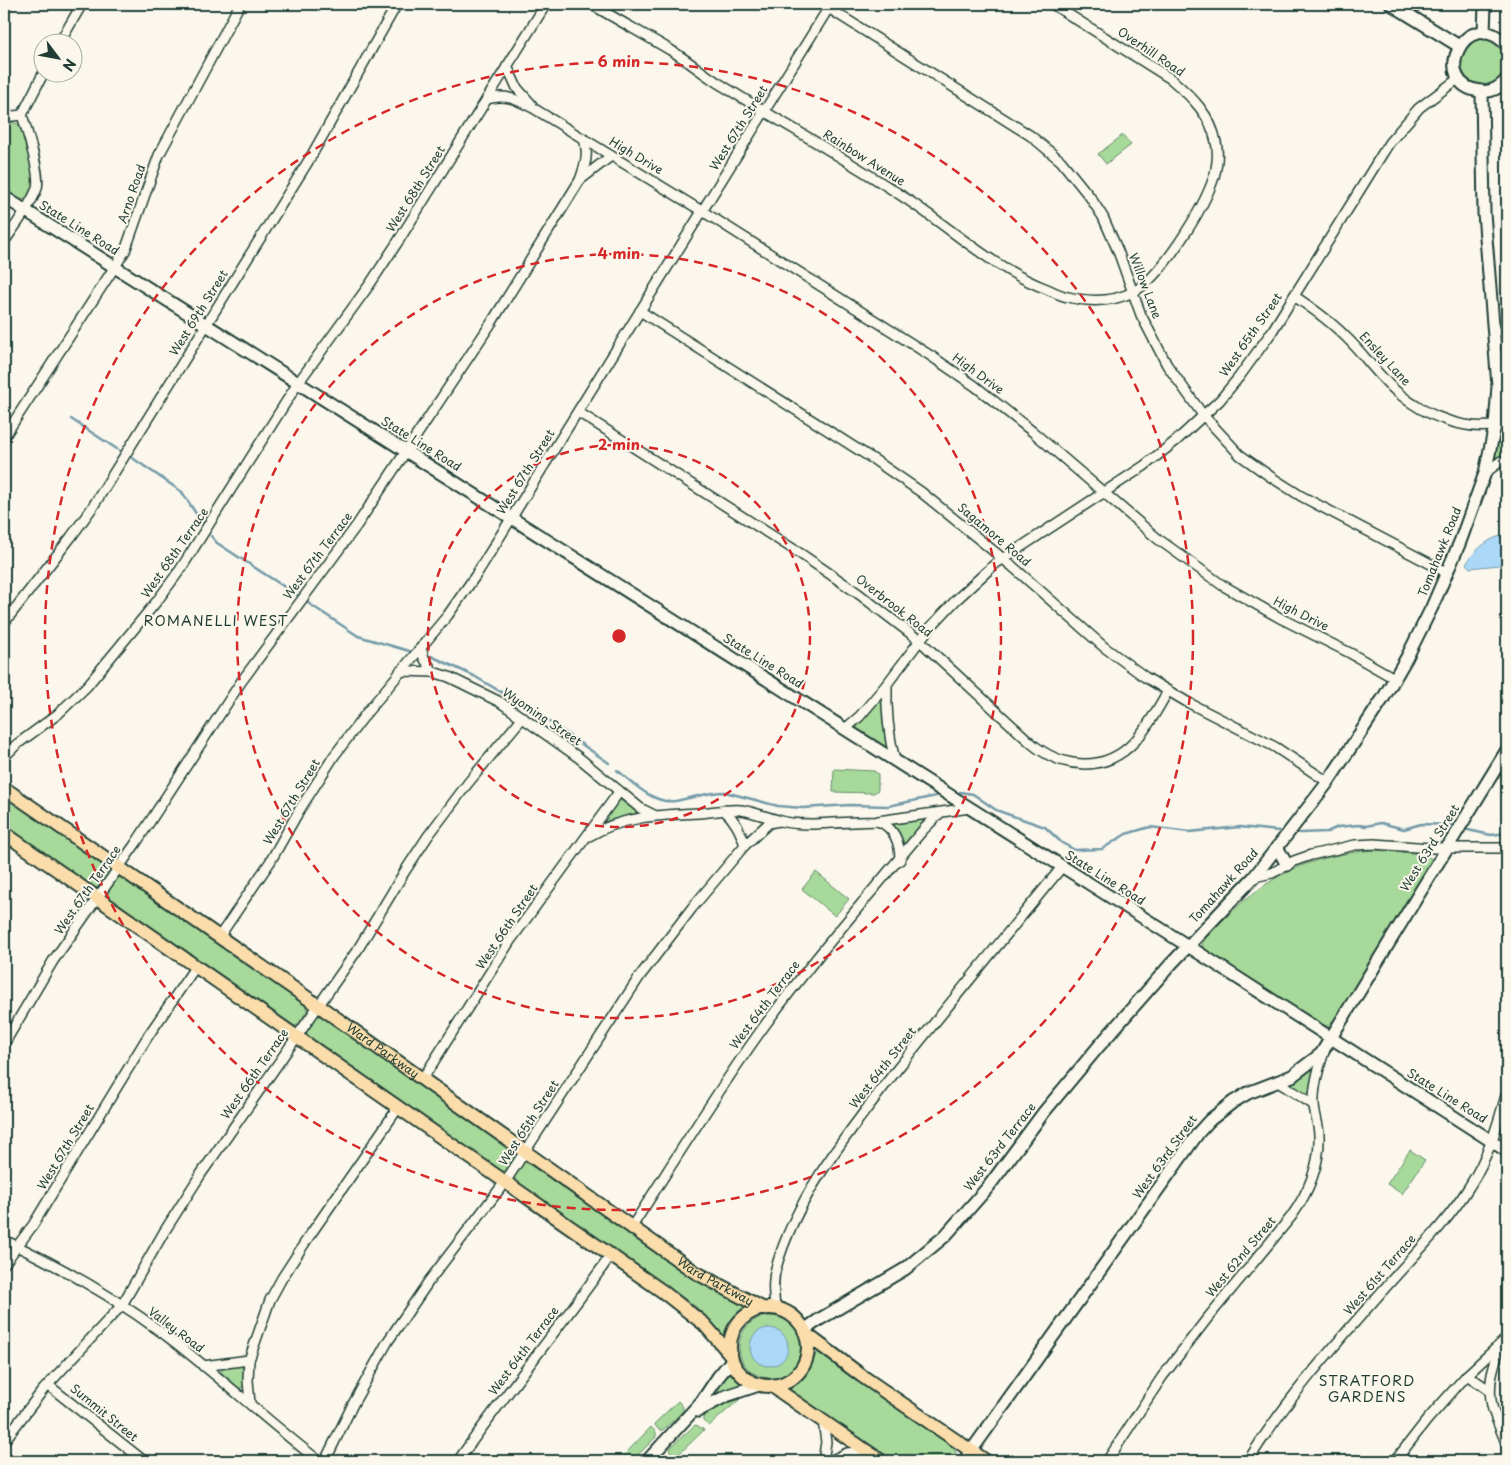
<svg xmlns="http://www.w3.org/2000/svg" width="1511" height="1465" viewBox="0 0 1511 1465" font-family="'Playpen Sans',sans-serif">
<style>
.green{fill:#a7d99b;stroke:#638b68}
.water{fill:#abd8f7;stroke:#739aa9}
.lines{fill:none;stroke-linecap:round;stroke-linejoin:round}
.stream{stroke:#739aa9;stroke-width:2.5}
.street-casing{stroke:#1f3d34;stroke-width:12}
.secondary-casing{stroke:#1f3d34;stroke-width:15}
.primary-casing{stroke:#1f3d34;stroke-width:16}
.street{stroke:#fbf7ec;stroke-width:9}
.secondary{stroke:#fbf7ec;stroke-width:11}
.primary{stroke:#faddab;stroke-width:12}
.ring{fill:none;stroke:#d62828;stroke-width:2.5;stroke-dasharray:9 6}
.labels{text-anchor:middle;stroke-width:4;stroke-linejoin:round;paint-order:stroke}
.street-label{font-size:12px;fill:#1f3d34;stroke:#fbf7ec}
.neighbourhood-label{font-size:14px;letter-spacing:1px;fill:#1f3d34;stroke:#fbf7ec}
.centre{fill:#d62828;stroke:#fbf7ec;stroke-width:2.5}
.ring-label{font-size:15px;text-anchor:middle;font-weight:bold;fill:#d62828;stroke:#fbf7ec;stroke-width:4;stroke-linejoin:round;paint-order:stroke}
</style>
<rect width="100%" height="100%" fill="#fbf7ec"/>
<filter id="ink" filterUnits="userSpaceOnUse"><feTurbulence type="fractalNoise" baseFrequency=".02" numOctaves="2"/><feDisplacementMap in="SourceGraphic" scale="10" xChannelSelector="R" yChannelSelector="G"/><feConvolveMatrix kernelMatrix="1 2 1 2 8 2 1 2 1" color-interpolation-filters="sRGB"/></filter>
<g filter="url(#ink)">
<g class="green">
<circle cx="1484" cy="62" r="23"/>
<path d="M11,122L18,124L22,130L35,177C35,184 34,187 31,193C24,206 13,197 4,191V123Z"/>
<path d="M1123,135L1131,145L1106,164L1098,154Z"/>
<path d="M1502,429L1507,431V458L1496,459L1493,457L1499,431Z"/>
<path d="M880,701L883,703L887,745L885,748L857,730L856,728Z"/>
<path d="M834,769L874,771L878,774V790L874,793L833,792Z"/>
<path d="M4,794L108,867V873L98,888H94L4,825Z"/>
<path d="M620,800L637,812L636,814L606,822L603,821Z"/>
<path d="M921,820L923,822L921,826L904,844L902,845L900,835L892,824Z"/>
<path d="M1374,850L1425,854L1432,859L1431,864L1337,1016L1328,1026L1322,1025L1207,952L1202,946C1203,936 1216,927 1223,920C1270,874 1308,856 1374,850Z"/>
<path d="M816,872L849,899L835,916L802,889Z"/>
<path d="M118,877L124,878L306,1006L307,1011L297,1026H291L109,899L107,893Z"/>
<path d="M318,1016H322L513,1151L514,1157L505,1171H499L305,1036L307,1030L316,1017Z"/>
<path d="M1311,1068L1314,1072L1310,1094L1308,1095L1290,1084Z"/>
<path d="M1410,1150L1425,1160L1402,1194L1387,1184Z"/>
<path d="M526,1162L707,1287L746,1306V1309L736,1320L725,1336H722L711,1322L695,1306L515,1181L513,1179C514,1173 520,1164 526,1162Z"/>
<circle cx="770" cy="1347" r="31"/>
<path d="M820,1352L835,1365L951,1445L956,1452L955,1461H895L790,1391L791,1386L804,1376L817,1353Z"/>
<path d="M239,1365L244,1369V1384L242,1388H239L221,1373L222,1368Z"/>
<path d="M726,1371H730L743,1384L741,1387L719,1392L716,1388Z"/>
<path d="M736,1397L740,1399L709,1426L703,1421V1417L720,1403Z"/>
<path d="M678,1401L683,1407V1411L663,1430H659L654,1424Z"/>
<path d="M695,1425L698,1426L704,1430L675,1458L670,1452V1448Z"/>
<path d="M651,1427L656,1432V1437L633,1460H629L624,1455Z"/>
</g>
<g class="water">
<path d="M1507,535V566L1499,565L1470,568L1466,564C1475,550 1490,536 1507,535Z"/>
<circle cx="769" cy="1347" r="19"/>
</g>
<g class="lines">
<g class="stream">
<path d="M71,419L120,451"/>
<path d="M131,457L182,492L202,523"/>
<path d="M211,536L217,543L297,595"/>
<path d="M308,603L358,636L409,651"/>
<path d="M431,656L474,676L525,706"/>
<path d="M532,710L609,763"/>
<path d="M617,770C633,783 653,804 675,801C692,798 708,792 725,792L778,806L803,808L849,805L888,806L936,796"/>
<path d="M960,792L973,794L996,810L1010,815L1045,827L1062,843L1075,850L1102,849L1126,834L1150,827L1189,832L1240,827L1279,831"/>
<path d="M1468,830L1491,835L1507,833"/>
<path d="M1300,833L1327,832L1338,827L1358,825L1366,826L1381,823L1404,829L1421,824L1453,825"/>
</g>
<g class="street-casing">
<g id="street">
<path d="M591,4C618,20 645,35 672,51C690,62 706,76 723,86C784,124 846,159 905,198C952,229 994,269 1047,289C1054,292 1061,296 1068,297C1089,302 1113,302 1133,292C1162,277 1204,208 1214,177C1217,166 1219,154 1216,142C1211,115 1191,96 1171,79L1052,4"/>
<path d="M822,4L1031,136L1061,161L1090,197L1103,217L1118,251L1141,315L1167,365L1203,415L1240,455L1271,477L1301,496L1446,572"/>
<path d="M60,42L82,4"/>
<path d="M507,66L517,88L532,105"/>
<path d="M487,99C506,94 516,99 533,108L715,219L931,356L975,386L1033,432L1158,539L1222,585L1282,619L1350,653L1394,678"/>
<path d="M4,117L22,115"/>
<path d="M580,180L611,156"/>
<path d="M4,242C14,227 31,206 37,188C41,174 27,131 22,115L44,72"/>
<path d="M1294,296C1312,308 1330,321 1345,336C1364,354 1378,376 1397,392C1426,417 1470,434 1507,423"/>
<path d="M640,311L876,461L921,492L1012,566L1104,647L1145,677L1187,702L1275,747L1328,782"/>
<path d="M1499,389L1507,412"/>
<path d="M578,412L801,554L859,594L919,640L1031,743C1062,769 1105,773 1134,742C1148,728 1158,708 1168,691"/>
<path d="M4,437L125,251L159,155L240,4"/>
<path d="M1485,473L1501,461H1507"/>
<path d="M4,623L71,537L92,508L309,160L397,4"/>
<path d="M421,648L424,658L433,672"/>
<path d="M400,671L433,672L449,677L500,702L578,757L640,808L654,815"/>
<path d="M887,684C886,710 889,737 895,761"/>
<path d="M845,729L860,716L887,684L927,631L956,600L995,564L1144,466L1177,440L1220,400L1239,377L1271,333L1389,143L1419,108L1459,78"/>
<path d="M4,757L16,745L58,714L87,686L157,601L180,570L298,383L370,284L399,240L546,4"/>
<path d="M724,810C735,820 740,830 745,845"/>
<path d="M878,821L970,808"/>
<path d="M589,836C623,816 661,815 699,813C713,812 727,809 741,810C754,812 766,817 778,820C788,824 801,824 812,824C822,824 876,820 880,822C895,829 900,844 900,860"/>
<path d="M1254,877L1272,873L1294,861L1311,855L1355,845L1374,844L1431,848H1507"/>
<path d="M219,937L270,862L300,809L334,756L368,711L448,615L476,575L831,4"/>
<path d="M4,1044L53,961L136,843L241,682L357,525L492,322L580,180C585,166 589,154 584,139"/>
<path d="M422,1080L510,941L619,792"/>
<path d="M1278,1082L1314,1105"/>
<path d="M631,1228C675,1160 717,1091 765,1025C814,958 870,894 923,830L940,813"/>
<path d="M4,1240C60,1266 114,1297 164,1334C217,1374 266,1420 319,1461"/>
<path d="M4,1264L33,1225L148,1036L196,966"/>
<path d="M775,1309C774,1295 772,1281 776,1268C797,1194 849,1132 895,1072C950,1003 1006,935 1062,867"/>
<path d="M1501,1344C1494,1364 1487,1384 1492,1406C1495,1419 1503,1433 1507,1446"/>
<path d="M249,1360L248,1380L250,1404"/>
<path d="M203,1366L249,1360L270,1300L282,1278L308,1238L398,1108"/>
<path d="M1467,1375L1489,1390"/>
<path d="M48,1385L144,1461"/>
<path d="M823,1421L826,1442L823,1461"/>
<path d="M4,1441L43,1390L122,1305L164,1232L201,1174L358,949L405,871L428,836L468,783L523,717"/>
<path d="M325,1461L353,1404L388,1341L429,1281L505,1182L640,976L692,908L745,845L769,823L779,821"/>
<path d="M458,1461C507,1391 562,1325 611,1255"/>
<path d="M830,1461L847,1453L866,1451"/>
<path d="M1107,1461L1162,1377L1206,1320L1291,1217C1308,1193 1320,1166 1319,1136C1319,1125 1315,1116 1314,1106C1313,1088 1319,1066 1325,1049"/>
<path d="M1248,1461C1289,1395 1341,1338 1392,1280C1419,1250 1448,1221 1469,1187C1488,1158 1498,1124 1507,1092"/>
<path d="M1395,1461L1427,1420L1467,1375L1507,1338"/>
</g>
</g>
<g class="secondary-casing">
<g id="secondary">
<path d="M1391,4L1459,46"/>
<path d="M1484,33L1485,4"/>
<path d="M1507,45C1465,1 1428,86 1481,91C1491,93 1501,87 1507,79"/>
<path d="M4,197L1188,946L1507,1151"/>
<path d="M1277,847L1287,865"/>
<path d="M804,1330L820,1319L905,1269L945,1236L989,1186L1044,1112L1099,1046L1171,964L1254,877L1328,782L1384,697L1407,657L1432,607L1460,542L1485,473L1495,426L1498,386L1484,213L1482,92"/>
<path d="M698,1411L726,1396L759,1385"/>
<path d="M647,1461L702,1401L718,1377L732,1360"/>
<path d="M964,1461L1199,1132L1210,1120L1233,1102L1248,1093L1292,1076L1321,1054L1507,750"/>
</g>
</g>
<g class="primary-casing">
<g id="primary">
<path id="s1" d="M4,788L319,1006L695,1272L764,1309"/>
<path d="M4,833L662,1291L704,1324L731,1355"/>
<circle cx="769" cy="1347" r="39"/>
<path d="M806,1334L862,1376L986,1461"/>
<path d="M772,1386L881,1461"/>
</g>
</g>
<use href="#street" class="street"/>
<use href="#secondary" class="secondary"/>
<use href="#primary" class="primary"/>
</g>
</g>
<g class="ring">
<circle cx="619" cy="636" r="191"/>
<circle cx="619" cy="636" r="382"/>
<circle cx="619" cy="636" r="574"/>
</g>
<g class="labels">
<g class="street-label">
<text transform="translate(1151 52) rotate(34)" y="4">Overhill Road</text>
<text transform="translate(739 128) rotate(-58)" y="4">West 67th Street</text>
<text transform="translate(636 156) rotate(31)" y="4">High Drive</text>
<text transform="translate(864 158) rotate(32)" y="4">Rainbow Avenue</text>
<text transform="translate(416 189) rotate(-58)" y="4">West 68th Street</text>
<text transform="translate(132 194) rotate(-71)" y="4">Arno Road</text>
<text transform="translate(79 228) rotate(32)" y="4">State Line Road</text>
<text transform="translate(1145 286) rotate(69)" y="4">Willow Lane</text>
<text transform="translate(199 313) rotate(-58)" y="4">West 69th Street</text>
<text transform="translate(1251 335) rotate(-55)" y="4">West 65th Street</text>
<text transform="translate(1385 359) rotate(47)" y="4">Ensley Lane</text>
<text transform="translate(978 374) rotate(36)" y="4">High Drive</text>
<text transform="translate(421 444) rotate(32)" y="4">State Line Road</text>
<text transform="translate(526 472) rotate(-58)" y="4">West 67th Street</text>
<text transform="translate(994 535) rotate(40)" y="4">Sagamore Road</text>
<text transform="translate(1440 552) rotate(-68)" y="4">Tomahawk Road</text>
<text transform="translate(175 553) rotate(-55)" y="4">West 68th Terrace</text>
<text transform="translate(318 556) rotate(-53)" y="4">West 67th Terrace</text>
<text transform="translate(894 606) rotate(38)" y="4">Overbrook Road</text>
<text transform="translate(1301 614) rotate(27)" y="4">High Drive</text>
<text transform="translate(763 661) rotate(32)" y="4">State Line Road</text>
<text transform="translate(542 717) rotate(34)" y="4">Wyoming Street</text>
<text transform="translate(292 802) rotate(-59)" y="4">West 67th Street</text>
<text transform="translate(1430 848) rotate(-58)" y="4">West 63rd Street</text>
<text transform="translate(1105 878) rotate(32)" y="4">State Line Road</text>
<text transform="translate(1224 886) rotate(-48)" y="4">Tomahawk Road</text>
<text transform="translate(88 890) rotate(-55)" y="4">West 67th Terrace</text>
<text transform="translate(507 927) rotate(-56)" y="4">West 66th Street</text>
<text transform="translate(765 1005) rotate(-53)" y="4">West 64th Terrace</text>
<text dy="4" stroke="none"><textPath href="#s1" startOffset="461">Ward Parkway</textPath></text>
<text transform="translate(883 1068) rotate(-52)" y="4">West 64th Street</text>
<text transform="translate(255 1074) rotate(-55)" y="4">West 66th Terrace</text>
<text transform="translate(1447 1096) rotate(32)" y="4">State Line Road</text>
<text transform="translate(529 1123) rotate(-57)" y="4">West 65th Street</text>
<text transform="translate(66 1147) rotate(-59)" y="4">West 67th Street</text>
<text transform="translate(1000 1147) rotate(-52)" y="4">West 63rd Terrace</text>
<text transform="translate(1165 1157) rotate(-54)" y="4">West 63rd Street</text>
<text transform="translate(1241 1257) rotate(-50)" y="4">West 62nd Street</text>
<text transform="translate(1380 1275) rotate(-49)" y="4">West 61st Terrace</text>
<text dy="4" stroke="none"><textPath href="#s1" startOffset="866">Ward Parkway</textPath></text>
<text transform="translate(176 1330) rotate(37)" y="4">Valley Road</text>
<text transform="translate(524 1351) rotate(-53)" y="4">West 64th Terrace</text>
<text transform="translate(104 1413) rotate(39)" y="4">Summit Street</text>
</g>
<g class="neighbourhood-label">
<text x="216" y="626">ROMANELLI WEST</text>
<text x="1367" y="1386">STRATFORD<tspan x="1367" dy="16">GARDENS</tspan></text>
</g>
</g>
<circle cx="619" cy="636" r="8" class="centre"/>
<g class="ring-label">
<text x="619" y="67">6 min</text>
<text x="619" y="259">4 min</text>
<text x="619" y="450">2 min</text>
</g>
<rect width="1511" height="1465" fill="none" stroke="#fbf7ec" stroke-width="20"/>
<rect x="10" y="10" width="1491" height="1445" fill="none" stroke="#1f3d34" stroke-width="2" filter="url(#ink)"/>
<g transform="translate(58 58) rotate(122)"><circle r="24" fill="#fbf7ec" stroke="#a3ada2"/>
<path d="M0-4L9 19L0 12L-9 19Z" fill="#1f3d34"/>
<text y="-8" font-size="14" font-weight="bold" text-anchor="middle" fill="#1f3d34">N</text>
</g>
</svg>
